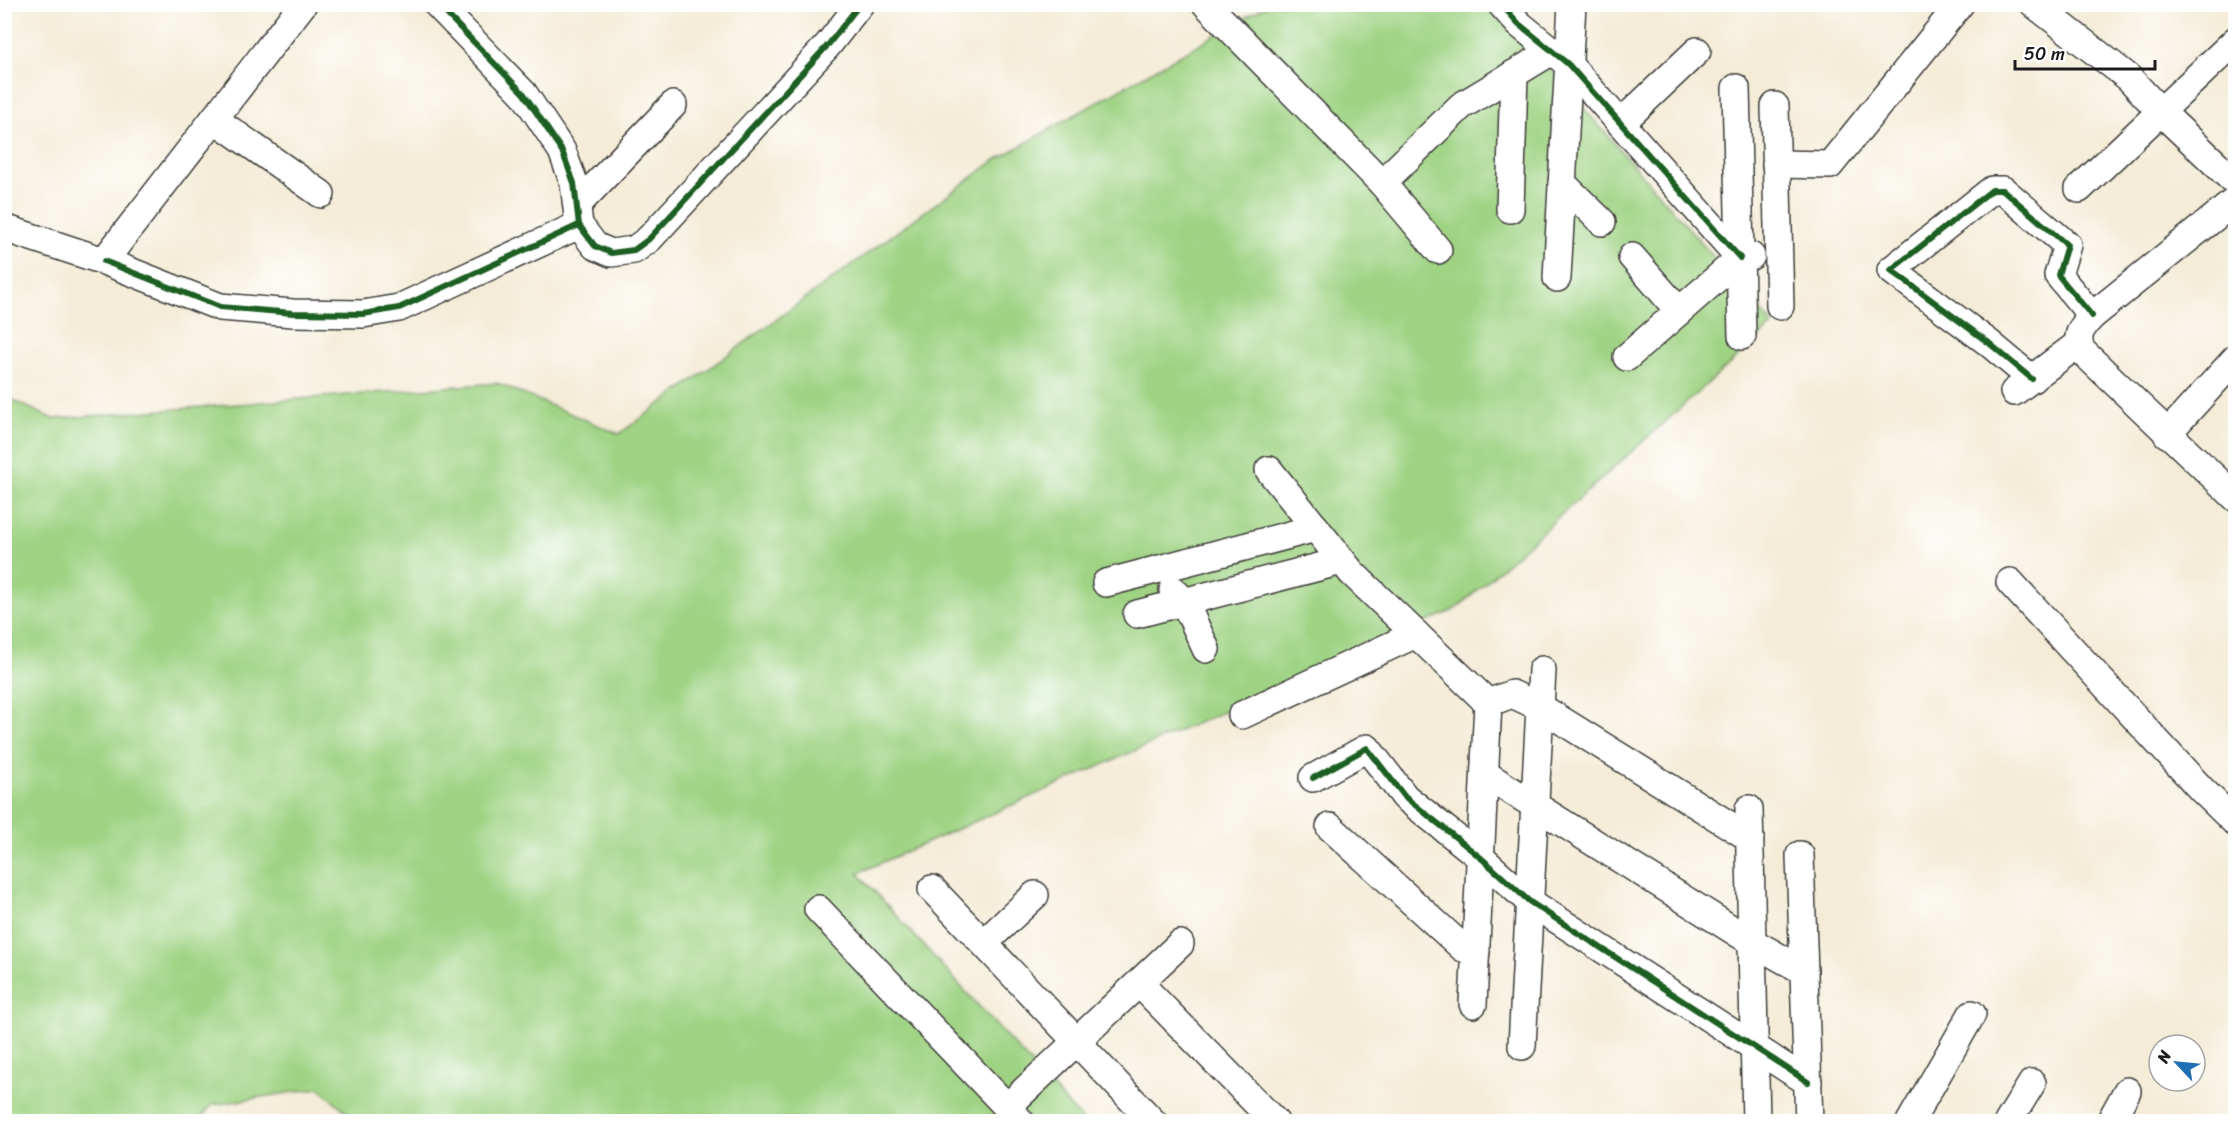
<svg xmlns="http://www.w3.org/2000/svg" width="2240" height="1126" viewBox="0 0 2240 1126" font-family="Sriracha,sans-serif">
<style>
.green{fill:#9fd383;stroke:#5e7850;stroke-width:1.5}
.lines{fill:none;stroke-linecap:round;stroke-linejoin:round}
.minor-casing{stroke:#3c3b38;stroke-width:30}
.minor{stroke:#fff;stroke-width:27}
.cycleway-casing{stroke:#fff;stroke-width:10}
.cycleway{stroke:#1b5e20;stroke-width:6}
</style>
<rect width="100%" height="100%" fill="#fff"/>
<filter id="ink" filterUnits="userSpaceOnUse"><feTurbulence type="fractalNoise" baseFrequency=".0167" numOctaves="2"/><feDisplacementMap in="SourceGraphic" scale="12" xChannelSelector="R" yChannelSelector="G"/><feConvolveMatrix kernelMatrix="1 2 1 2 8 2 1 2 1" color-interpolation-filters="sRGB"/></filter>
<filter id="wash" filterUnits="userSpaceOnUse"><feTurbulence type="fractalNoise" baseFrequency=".008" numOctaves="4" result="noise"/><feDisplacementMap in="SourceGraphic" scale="24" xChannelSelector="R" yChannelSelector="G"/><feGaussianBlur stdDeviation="1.35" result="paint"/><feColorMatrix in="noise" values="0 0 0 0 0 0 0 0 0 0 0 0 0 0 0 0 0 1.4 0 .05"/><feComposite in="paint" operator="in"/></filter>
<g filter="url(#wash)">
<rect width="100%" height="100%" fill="#f4ecd7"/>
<path class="green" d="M1269,4L1494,5L1773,325L1456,609L858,873L1084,1122H358L319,1088L212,1105L198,1121H5L4,396L53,419L497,383L619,434L996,160Z"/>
</g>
<g filter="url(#ink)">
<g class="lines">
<g class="minor-casing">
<g id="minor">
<path d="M437,4L524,94L562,151L574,183L579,225L595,246L611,253L634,250L649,239L828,45L860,4"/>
<path d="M1206,4L1382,183L1438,250"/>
<path d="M1501,4L1519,24L1568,64L1740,258"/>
<path d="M2034,4L2129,78L2161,112L2236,183"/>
<path d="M1736,88L1742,336"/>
<path d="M1775,106L1780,306"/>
<path d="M214,119L321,194"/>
<path d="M1621,123L1697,51"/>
<path d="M1776,164L1830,165L1960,4"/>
<path d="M1382,183L1461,106L1552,51"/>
<path d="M1562,183L1602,222"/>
<path d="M2079,189L2236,40"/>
<path d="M2236,200L2092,316C2082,327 2074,336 2082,351L2236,498"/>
<path d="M577,205L673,105"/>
<path d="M1510,209L1514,74"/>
<path d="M4,228L104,261L303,4"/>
<path d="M1632,257L1679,311"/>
<path d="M104,261L220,307L293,313L363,314L399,308L579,225"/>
<path d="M1557,278L1572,4"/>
<path d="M1627,357L1740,258L1751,256"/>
<path d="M2032,379L1989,343L1891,270L1992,190H2003L2067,245L2058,275L2092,316"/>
<path d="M2014,392L2078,344"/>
<path d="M2167,434L2236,358"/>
<path d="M1269,470L1352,573L1488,703"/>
<path d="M2010,582L2202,790L2236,823"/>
<path d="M1106,583L1316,528"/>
<path d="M1173,590L1184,601L1206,649"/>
<path d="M1137,614L1342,561"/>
<path d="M1242,715L1416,634"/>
<path d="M1485,774L1752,942L1804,971"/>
<path d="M1313,778L1367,748L1405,797L1480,857L1530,902L1808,1082"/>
<path d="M1749,809L1756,1122"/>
<path d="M1330,827L1463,948L1476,951"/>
<path d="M1800,855L1809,1122"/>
<path d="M932,889L1153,1122"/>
<path d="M818,909L1007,1107"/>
<path d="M984,943L1035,895"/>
<path d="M1140,984L1275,1122"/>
<path d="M1473,1004L1488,703L1512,694L1540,707L1750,838"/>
<path d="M1522,1046L1542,670"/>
<path d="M1021,1122L1007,1107L1180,944"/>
<path d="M1910,1122L1972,1014"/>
<path d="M2008,1122L2032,1083"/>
<path d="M2110,1122L2127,1091"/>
</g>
</g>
<use href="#minor" class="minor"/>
<g class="cycleway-casing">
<g id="cycleway">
<path d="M437,4L524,94L562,151L574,183L579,225L595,246L611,253L634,250L649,239L828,45L860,4"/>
<path d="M1501,4L1519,24L1568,64L1740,258"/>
<path d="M104,261L220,307L293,313L363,314L399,308L579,225"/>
<path d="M2032,379L1989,343L1891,270L1992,190H2003L2067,245L2058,275L2092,316"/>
<path d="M1313,778L1367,748L1405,797L1480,857L1530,902L1808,1082"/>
</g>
</g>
<use href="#cycleway" class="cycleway"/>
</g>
</g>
<rect width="2240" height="1126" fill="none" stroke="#fff" stroke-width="24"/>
<g transform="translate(2177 1063) rotate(296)"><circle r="28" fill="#ffffff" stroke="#a4a4a4" stroke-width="1.5"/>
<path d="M0-4.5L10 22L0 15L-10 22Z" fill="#1f6fb2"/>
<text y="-9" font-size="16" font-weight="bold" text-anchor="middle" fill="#1c1c1c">N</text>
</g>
<path d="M2015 60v9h140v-9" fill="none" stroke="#1c1c1c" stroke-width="3"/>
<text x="2024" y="60" font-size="18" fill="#1c1c1c" stroke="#ffffff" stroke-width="4.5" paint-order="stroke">50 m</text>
</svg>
